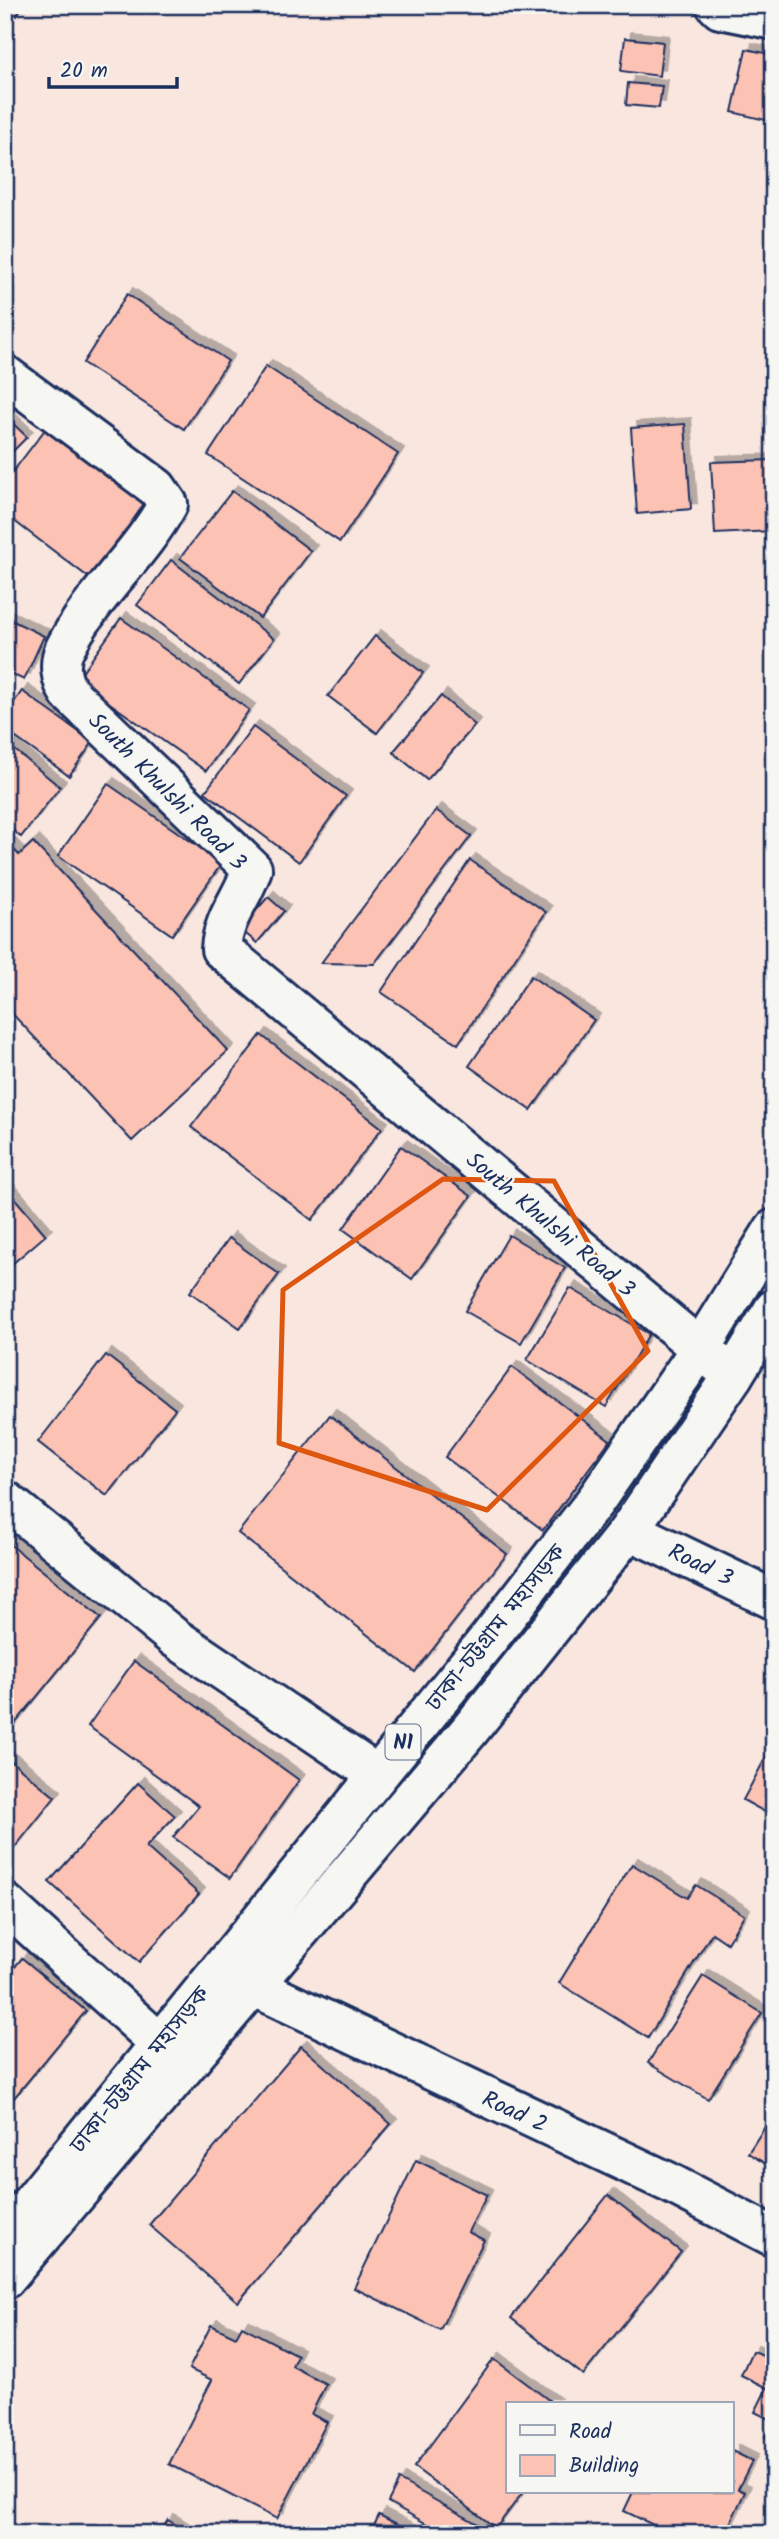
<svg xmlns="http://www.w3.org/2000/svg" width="779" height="2539" viewBox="0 0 779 2539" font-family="Kalam,'Noto Sans Bengali',sans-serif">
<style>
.building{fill:#fcc2b4;stroke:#1b2f5e;stroke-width:2;filter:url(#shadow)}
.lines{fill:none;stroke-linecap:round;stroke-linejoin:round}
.minor-casing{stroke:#1b2f5e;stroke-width:44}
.highway-casing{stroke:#1b2f5e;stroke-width:44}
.minor{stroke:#f6f6f2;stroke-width:38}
.highway{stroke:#f6f6f2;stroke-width:38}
.marked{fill:none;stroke:#de5710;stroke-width:5;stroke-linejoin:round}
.labels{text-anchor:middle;stroke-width:5;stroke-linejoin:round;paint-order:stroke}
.shield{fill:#f6f6f2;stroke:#5d6b8a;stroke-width:2}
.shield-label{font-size:21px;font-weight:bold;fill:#1b2f5e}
.street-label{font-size:23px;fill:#1b2f5e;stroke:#f6f6f2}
</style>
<defs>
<filter id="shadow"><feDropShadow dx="6" dy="-6" stdDeviation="0" flood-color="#0004"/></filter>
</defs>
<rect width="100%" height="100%" fill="#f8e6df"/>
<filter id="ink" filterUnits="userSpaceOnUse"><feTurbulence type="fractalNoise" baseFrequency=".0143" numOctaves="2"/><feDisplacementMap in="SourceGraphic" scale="14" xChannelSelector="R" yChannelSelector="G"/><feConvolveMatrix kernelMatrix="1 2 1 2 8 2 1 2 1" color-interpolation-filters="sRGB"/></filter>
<g filter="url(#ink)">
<g class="building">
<path d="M5,5H23L17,16L5,10Z"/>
<path d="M625,38L663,42L659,76L621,71Z"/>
<path d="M746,49L774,55V122L732,112Z"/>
<path d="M628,83L662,86L659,108L626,105Z"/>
<path d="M127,294L228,361L184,429L83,363Z"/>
<path d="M266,366L398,454L340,542L208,455Z"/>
<path d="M5,416L27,437L5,459Z"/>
<path d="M685,424L691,509L637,514L631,428Z"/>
<path d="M47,427L153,508L96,583L5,514V482Z"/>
<path d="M774,460V531L715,534L711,462Z"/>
<path d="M232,491L311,551L260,618L180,558Z"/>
<path d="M171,560L274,639L239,684L137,605Z"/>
<path d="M5,617L44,636L24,680L5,671Z"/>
<path d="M121,618L249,710L206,771L77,680Z"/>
<path d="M375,636L423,673L377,733L328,696Z"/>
<path d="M22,691L93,742L69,776L5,730V715Z"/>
<path d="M441,696L475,725L427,780L393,752Z"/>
<path d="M253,727L346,796L299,862L205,792Z"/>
<path d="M5,742L60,787L21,837L5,824Z"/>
<path d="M108,784L222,863L172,935L58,856Z"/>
<path d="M436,810L471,836L374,964L321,963Z"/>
<path d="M5,840L19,855L33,842L228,1051L132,1141L5,1006Z"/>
<path d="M470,860L546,912L458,1044L381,992Z"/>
<path d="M268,897L284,911L257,943L240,929Z"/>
<path d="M531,976L594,1020L531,1110L469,1066Z"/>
<path d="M261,1035L382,1128L312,1220L191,1127Z"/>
<path d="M401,1146L471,1196L412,1279L343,1229Z"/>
<path d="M5,1187L46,1235L5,1270Z"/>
<path d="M509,1235L565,1268L521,1343L465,1311Z"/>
<path d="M229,1238L279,1274L240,1328L190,1292Z"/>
<path d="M570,1288L649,1334L606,1407L527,1360Z"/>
<path d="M106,1355L175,1409L107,1496L38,1442Z"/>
<path d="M512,1367L610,1440L543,1530L445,1457Z"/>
<path d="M330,1415L507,1554L415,1672L238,1533Z"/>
<path d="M7,1542L101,1618L10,1730L5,1727Z"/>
<path d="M134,1661L299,1780L230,1878L173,1837L199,1806L88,1726Z"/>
<path d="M774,1742V1817L743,1800Z"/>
<path d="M5,1756L55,1797L12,1851L5,1846Z"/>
<path d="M138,1783L175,1816L146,1847L199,1894L139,1962L49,1882Z"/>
<path d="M632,1864L687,1898L696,1885L744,1915L727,1943L712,1933L648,2038L559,1983Z"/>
<path d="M22,1958L86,2011L14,2098L5,2091V1979Z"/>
<path d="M703,1976L762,2013L708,2099L648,2063Z"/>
<path d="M301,2046L391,2124L238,2302L149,2225Z"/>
<path d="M774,2113V2169L748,2153Z"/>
<path d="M416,2160L487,2195L468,2232L484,2240L440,2330L354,2288Z"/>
<path d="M608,2195L681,2252L583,2375L511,2318Z"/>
<path d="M211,2325L236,2337L242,2326L297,2355L292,2366L326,2384L311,2414L327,2422L277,2519L169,2464L212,2380L189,2369Z"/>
<path d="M774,2332V2441L765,2437L773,2421L755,2412L767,2388L741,2375L752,2351L763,2355Z"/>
<path d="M494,2359L554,2404H508V2492H523L496,2528L414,2467Z"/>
<path d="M732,2451L752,2461L738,2489L745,2492L725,2534H672L624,2511L633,2492H732Z"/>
<path d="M399,2480L483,2527L480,2534H445L388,2502Z"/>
<path d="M379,2515L417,2534H370Z"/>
<path d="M168,2520L190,2534H159Z"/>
</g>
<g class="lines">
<g class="minor-casing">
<g id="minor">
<path d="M716,5L720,9L774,20"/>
<path d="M5,375L157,488L168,504C140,555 92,595 65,648C58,663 61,680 69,693L252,869C243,898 223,917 221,949L733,1376"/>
<path d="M5,1500L175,1638L376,1774"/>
<path d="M629,1530L774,1600"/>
<path d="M5,1903L184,2065"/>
<path d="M255,1987L668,2182L774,2237"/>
</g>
</g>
<g class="highway-casing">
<g id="highway">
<path d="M5,2235L490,1637L596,1500L700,1349L774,1229"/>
<path d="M5,2279L469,1731L629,1530L733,1376L774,1309"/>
</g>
</g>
<use href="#minor" class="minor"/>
<use href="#highway" class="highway"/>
</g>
</g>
<path class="marked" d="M443,1179L554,1181L648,1351L487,1510L279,1443L283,1290Z"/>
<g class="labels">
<rect class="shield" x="385.5" y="1724.5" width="35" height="35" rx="5"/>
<g class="shield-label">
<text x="403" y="1749">N1</text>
</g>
<g class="street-label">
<text transform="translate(168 791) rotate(45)" y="8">South Khulshi Road 3</text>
<text transform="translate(551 1224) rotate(40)" y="8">South Khulshi Road 3</text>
<text transform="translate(701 1564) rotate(26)" y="8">Road 3</text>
<text transform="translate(495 1627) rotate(-51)" y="8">ঢাকা-চট্টগ্রাম মহাসড়ক</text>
<text transform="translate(139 2069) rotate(-51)" y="8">ঢাকা-চট্টগ্রাম মহাসড়ক</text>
<text transform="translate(515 2111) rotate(25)" y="8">Road 2</text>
</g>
</g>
<rect width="779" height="2539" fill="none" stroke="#f6f6f2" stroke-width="28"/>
<rect x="14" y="14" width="751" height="2511" fill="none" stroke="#1b2f5e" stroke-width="2.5" filter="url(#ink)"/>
<rect x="506" y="2402" width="228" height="91" fill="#f6f6f2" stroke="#9ea6b7" stroke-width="2"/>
<rect x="520" y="2425" width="35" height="10" fill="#f6f6f2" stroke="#9ea6b7" stroke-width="2"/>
<text x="569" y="2438" font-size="21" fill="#1b2f5e">Road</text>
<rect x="520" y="2455" width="35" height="21" fill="#fcc2b4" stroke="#9ea6b7" stroke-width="2"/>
<text x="569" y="2472" font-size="21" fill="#1b2f5e">Building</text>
<path d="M49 77v10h128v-10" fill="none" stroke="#1b2f5e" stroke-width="3.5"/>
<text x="60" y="77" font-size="21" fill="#1b2f5e" stroke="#f6f6f2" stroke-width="5" paint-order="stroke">20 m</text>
</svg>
